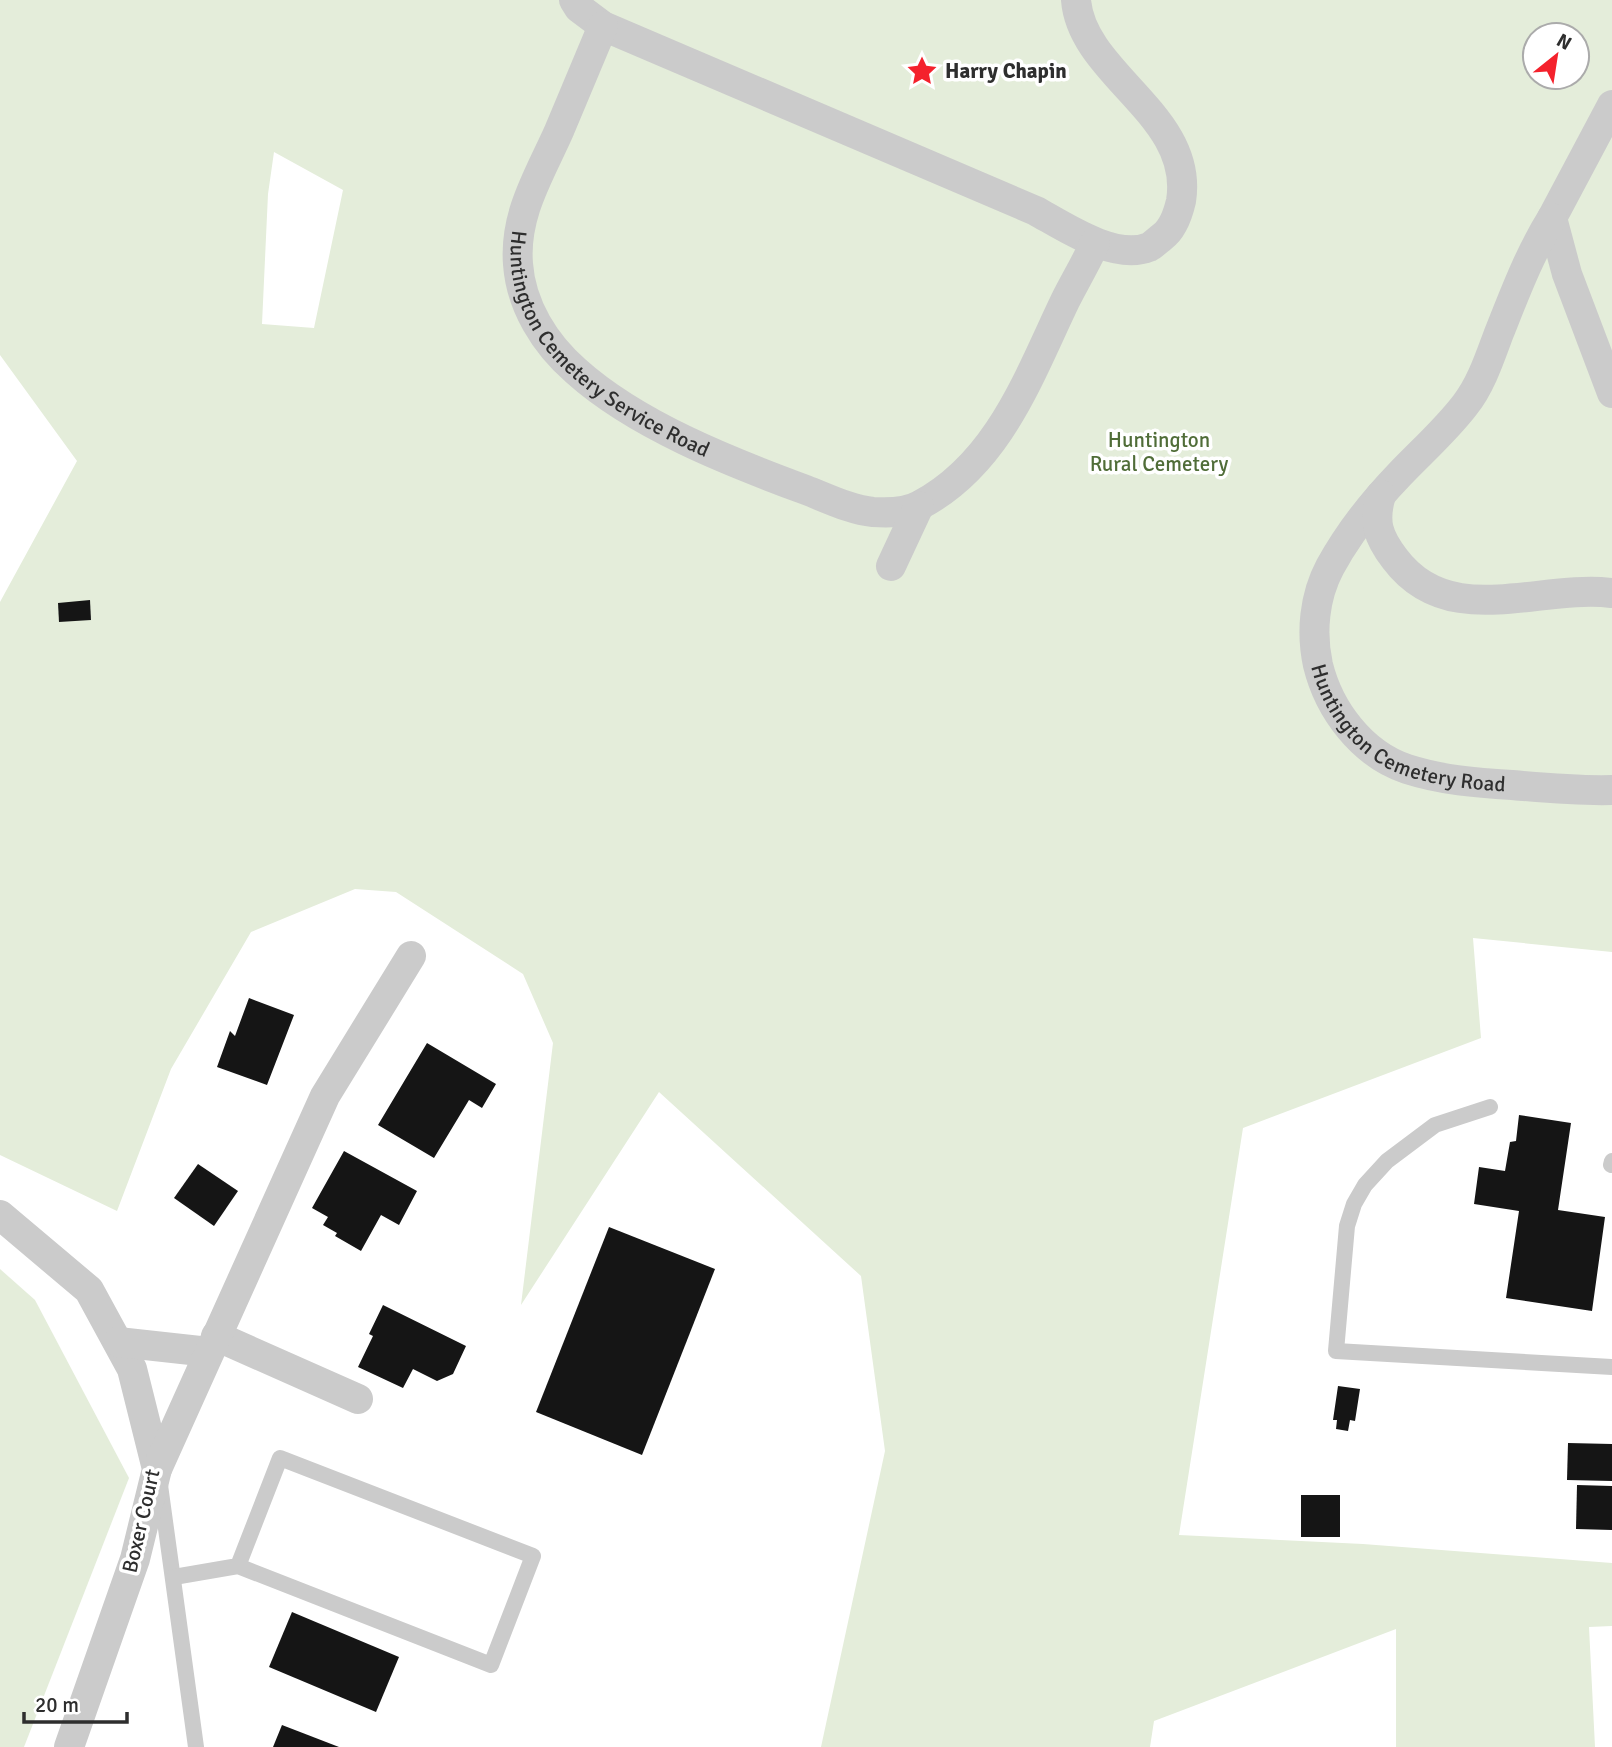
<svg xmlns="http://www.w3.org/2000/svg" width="1612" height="1747" viewBox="0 0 1612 1747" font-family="Signika,sans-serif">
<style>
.green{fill:#e4edda;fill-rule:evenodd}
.building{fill:#151515}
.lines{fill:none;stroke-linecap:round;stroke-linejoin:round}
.service{stroke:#cbcbcb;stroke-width:16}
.minor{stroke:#cbcbcb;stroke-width:30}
.labels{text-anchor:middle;stroke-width:7;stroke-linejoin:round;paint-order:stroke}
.poi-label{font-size:21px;font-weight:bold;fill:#2e2e2e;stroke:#fff;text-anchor:start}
.street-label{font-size:21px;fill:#2e2e2e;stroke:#fff}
.park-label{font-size:21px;fill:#506d38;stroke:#fff}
</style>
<rect width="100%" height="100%" fill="#fff"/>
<g class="green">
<path d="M0,0H1612V952L1473,938L1481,1038L1243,1128L1179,1535L1363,1544L1612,1563V1626L1589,1627L1595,1747H1396V1629L1154,1721L1150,1747H821L885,1451L861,1276L659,1092L521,1305L553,1043L523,974L396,892L355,889L251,932L171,1069L117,1211L0,1155V602L77,461L0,355ZM1535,35H1577V77H1535ZM274,152L343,190L314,328L262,324L268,194Z"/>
<path d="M0,1269L35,1300L129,1478L24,1747H0Z"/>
</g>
<g class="building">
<path d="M90,600L91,620L59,622L58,603Z"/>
<path d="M249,998L294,1015L267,1085L217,1067L230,1031L235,1036Z"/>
<path d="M427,1043L496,1084L482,1108L469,1100L434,1158L378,1125Z"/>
<path d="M1519,1115L1571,1123L1558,1210L1605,1217L1592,1311L1506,1298L1519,1211L1474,1204L1479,1167L1505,1171L1510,1142L1516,1141Z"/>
<path d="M344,1151L417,1191L399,1225L381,1215L361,1251L335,1236L337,1233L323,1225L328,1217L312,1208Z"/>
<path d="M198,1164L238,1191L214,1226L174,1198Z"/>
<path d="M609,1227L715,1269L642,1455L536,1412Z"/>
<path d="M383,1305L466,1346L453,1374L437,1381L413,1369L403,1388L358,1367L373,1336L369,1334Z"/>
<path d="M1338,1386L1360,1389L1355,1421L1350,1420L1348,1431L1336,1429L1337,1420H1333Z"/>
<path d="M1568,1443L1612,1444V1481L1567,1480Z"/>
<path d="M1577,1485L1612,1486V1530L1576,1529Z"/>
<rect x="1301" y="1495" width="39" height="42"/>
<path d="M292,1612L399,1657L376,1712L269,1667Z"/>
<path d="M282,1725L339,1747H273Z"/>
</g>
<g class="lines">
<g class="service">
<path d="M1490,1107L1435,1125L1387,1161L1365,1185L1354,1204L1347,1226L1336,1351L1612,1367"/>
<path d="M1611,1165L1612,1161"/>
<path d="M160,1485L196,1747"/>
<path d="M174,1577L238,1566L491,1665L533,1556L280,1458L238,1566"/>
</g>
<g class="minor">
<path d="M574,0L579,8L603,26L1036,211C1065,227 1115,261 1149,247C1153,245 1158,240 1162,237C1173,229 1178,214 1181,201C1195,115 1082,75 1076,0"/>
<path id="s1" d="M603,26C588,61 574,96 559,131C540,174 514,214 518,264C521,306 545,344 576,371C636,425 730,462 806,490C827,498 851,510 873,512C889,513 906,513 920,505C999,463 1029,376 1065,301C1075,281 1086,263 1095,243"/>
<path d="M1612,105L1552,218L1567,274L1612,393"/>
<path id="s2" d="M1552,218C1529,255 1515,293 1499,333C1490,357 1481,385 1465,405C1446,430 1421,452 1400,474C1374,501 1348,534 1330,567C1314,597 1311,633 1318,665C1329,710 1362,754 1407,769C1441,780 1477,783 1512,785C1545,788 1579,791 1612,790"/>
<path d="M1381,495C1373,522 1378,537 1395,559C1449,631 1538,584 1612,593"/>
<path d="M891,566L919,506"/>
<path d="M0,1215L89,1290L132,1369L157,1469L135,1559L69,1747"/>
<path d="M216,1336L358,1399"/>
<path d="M118,1342L209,1352"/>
<path d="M157,1469L325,1096L411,956"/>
</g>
</g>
<defs>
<g id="sight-bare" transform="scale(2.415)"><path d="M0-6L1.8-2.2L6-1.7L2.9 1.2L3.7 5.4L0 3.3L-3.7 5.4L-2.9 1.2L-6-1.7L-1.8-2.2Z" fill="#f4212c" stroke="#fff" stroke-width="2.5" paint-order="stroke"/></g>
</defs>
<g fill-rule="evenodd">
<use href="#sight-bare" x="922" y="71"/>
</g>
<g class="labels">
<g class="poi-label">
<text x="945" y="78">Harry Chapin</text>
</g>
<g class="street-label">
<text dy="7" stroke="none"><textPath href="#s1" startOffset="378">Huntington Cemetery Service Road</textPath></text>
<text dy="7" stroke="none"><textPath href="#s2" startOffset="640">Huntington Cemetery Road</textPath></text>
<text transform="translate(141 1521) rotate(-77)" y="7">Boxer Court</text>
</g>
<g class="park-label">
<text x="1159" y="447">Huntington<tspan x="1159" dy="24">Rural Cemetery</tspan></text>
</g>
</g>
<g transform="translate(1556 56) rotate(30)"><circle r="33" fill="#ffffff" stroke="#ababab" stroke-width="2"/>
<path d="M0-5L12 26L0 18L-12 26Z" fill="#f4212c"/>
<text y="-10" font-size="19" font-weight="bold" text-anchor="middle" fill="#2e2e2e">N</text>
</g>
<path d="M24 1712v10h103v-10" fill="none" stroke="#2e2e2e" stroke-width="3.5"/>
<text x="35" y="1712" font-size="21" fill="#2e2e2e" stroke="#ffffff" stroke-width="5" paint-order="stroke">20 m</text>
</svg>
